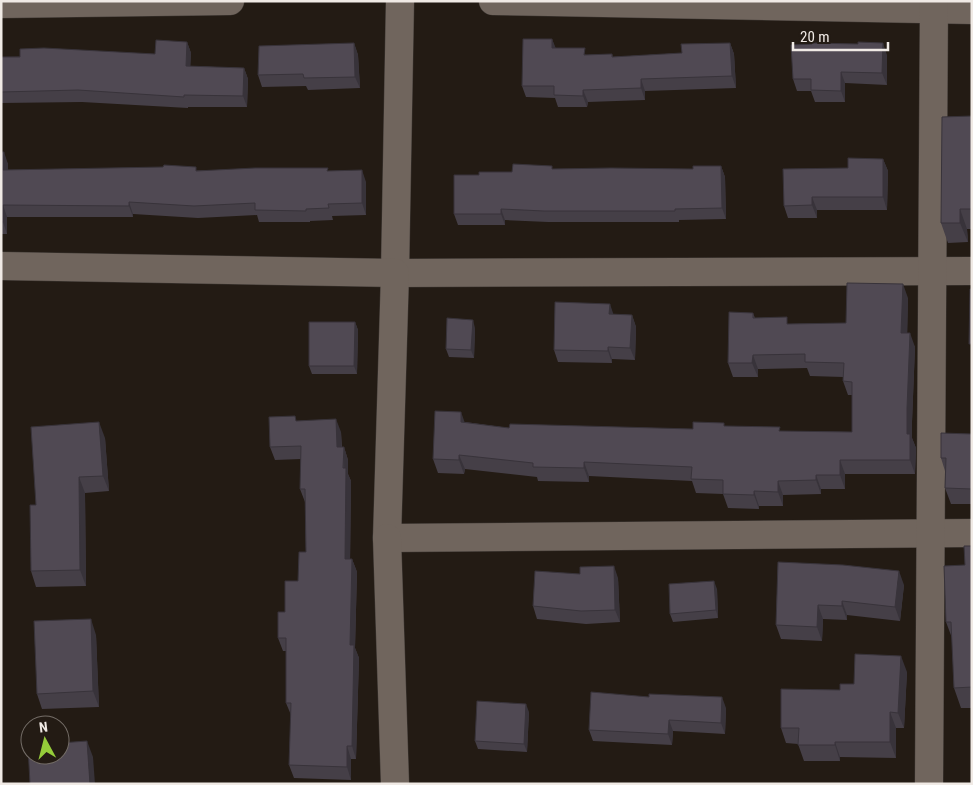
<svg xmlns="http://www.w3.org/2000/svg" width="973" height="785" viewBox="0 0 973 785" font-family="'Roboto Condensed',sans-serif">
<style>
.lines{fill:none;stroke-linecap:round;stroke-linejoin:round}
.minor-casing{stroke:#3e3834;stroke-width:29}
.minor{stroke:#70655d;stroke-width:28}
.wall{fill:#453f47}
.shaded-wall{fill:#38333a}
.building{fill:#504953;stroke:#38333a}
</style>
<rect width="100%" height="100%" fill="#231b14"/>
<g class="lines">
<g class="minor-casing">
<g id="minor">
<path d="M400,1L395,273L972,271"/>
<path d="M493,1L972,10"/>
<path d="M1,4L230,1"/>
<path d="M1,266L395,273L387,538L972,533"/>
<path d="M387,538L395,784"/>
<path d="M929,784L934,1"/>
</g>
</g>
<use href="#minor" class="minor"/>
</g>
<g class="wall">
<path d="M552,39L555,48L587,55L612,54L613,57L682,53L730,43L734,54L736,88L645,91V100L588,102L587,107H558L555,98L526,97L522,86Z"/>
<path d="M187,42L191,53L190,66L244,68L248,79L247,107H188V108L82,102L1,103V57L155,54Z"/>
<path d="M354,43L358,55L360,88L308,90L306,86L262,87L258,75Z"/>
<path d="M887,55V85L845,83V102H815L811,91H797L793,79Z"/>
<path d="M972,116V229H967L968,242L948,243L941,223Z"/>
<path d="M1,152L8,164V170L329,171L366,182V215L332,216L333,220L310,221V222H259L257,215L198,218L133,214V217H7V234H1Z"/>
<path d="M883,159L888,171L887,210H817V218H788L784,206L848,168Z"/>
<path d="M721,166L725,177L726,219L679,220V222H548L505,220V225H458L454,214L512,172L553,169H693Z"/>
<path d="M908,298L907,333L915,347L912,422V438L916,448L915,474H845V489H821V494L783,495V506H759V509L728,508L723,494L696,493L692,481L589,476V482L538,481L537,477L465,469L464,474L438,473L433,459L465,422L509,428L693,429L725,426L781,431L852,432V395H848L843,381V377L810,376L807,368L758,369V377H733L728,363L753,313L755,318L789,324L846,323Z"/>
<path d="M613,314L632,315L636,327L635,360L612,359V363L558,362L554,350Z"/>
<path d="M355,322L358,330L357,374H312L309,366Z"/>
<path d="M475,328L474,358L449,357L446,349Z"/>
<path d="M297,421L341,432L342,447H344L348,460V474L351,481L350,559H352L357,572L355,648L359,658L356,759H351V780L294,778L289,765L291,715L286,703V651H283L278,638L285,612L298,581L306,552L305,502L300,489L301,459L275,460L270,447Z"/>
<path d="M972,434V504H951L945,488V471L941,458Z"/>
<path d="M105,438L109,491L85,493L86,586L36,587L31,571L36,505Z"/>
<path d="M972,546V708H961L954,688L952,638L946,622Z"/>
<path d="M778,562L904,585L900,621L847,615V620L823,619L822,641L781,639L776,625Z"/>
<path d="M618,578L620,622L586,624L537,619L533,606Z"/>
<path d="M717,589L718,618L673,622L670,614Z"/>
<path d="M96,635L99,707L42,709L37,694Z"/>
<path d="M907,672L904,728H896V758L840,757V761H804L798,744L786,743L781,728L840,690L854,684Z"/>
<path d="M726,708L725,734L673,731L672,745L593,741L589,730Z"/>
<path d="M529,712L527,752L478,749L475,741Z"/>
</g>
<g class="shaded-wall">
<path d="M552,39L557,51L552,48Z"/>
<path d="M187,42L191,53L190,77L186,66Z"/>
<path d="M354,43L358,55L360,88L355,77Z"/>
<path d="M730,43L734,54L736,88L732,76Z"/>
<path d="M883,43L887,55V85L882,73Z"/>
<path d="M244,68L248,79L247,107L243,96Z"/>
<path d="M841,72L845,83V102L841,91Z"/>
<path d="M641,79L645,91V100L641,88Z"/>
<path d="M583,90L588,102L587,107L583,96Z"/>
<path d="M4,152L8,164V182L3,170Z"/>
<path d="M883,159L888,171L887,210L883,197Z"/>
<path d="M721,166L725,177L726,219L722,208Z"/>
<path d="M362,170L366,182V215L362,203Z"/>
<path d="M812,197L817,210V218L812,205Z"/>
<path d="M129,202L133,214V217L129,206Z"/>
<path d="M3,205L7,217V234L3,222Z"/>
<path d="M501,209L505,220V225L501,214Z"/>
<path d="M960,209L967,229L968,242L960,223Z"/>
<path d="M903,284L908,298L907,347L901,333Z"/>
<path d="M610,304L614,316L609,314Z"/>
<path d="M632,315L636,327L635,360L630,348Z"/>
<path d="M473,320L475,328L474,358L471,350Z"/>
<path d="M355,322L358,330L357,374L354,366Z"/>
<path d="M910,333L915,347L912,422V438L916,448L915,474L910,460L907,434V408Z"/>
<path d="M608,347L612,359V363L608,351Z"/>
<path d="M753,355L758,369V377L752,363Z"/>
<path d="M461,412L466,426L461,422Z"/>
<path d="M336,419L341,432L342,460L337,447Z"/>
<path d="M99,422L105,438L109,491L103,476Z"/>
<path d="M344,447L348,460V474L351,481L350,572L345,559Z"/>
<path d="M459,455L465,469L464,474L459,460Z"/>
<path d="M840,460L845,474V489L840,475Z"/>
<path d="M584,462L589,476V482L584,468Z"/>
<path d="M816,475L821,489V494L816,480Z"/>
<path d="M79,477L85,493L86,586L80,570Z"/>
<path d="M778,481L783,495V506L778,492Z"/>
<path d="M754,491L759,506V509L754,495Z"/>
<path d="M352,559L357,572L355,648L359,658L356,759L352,746L350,645Z"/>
<path d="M614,566L618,578L620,622L615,610Z"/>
<path d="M899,571L904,585L900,621L895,607Z"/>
<path d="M714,581L717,589L718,618L716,610Z"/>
<path d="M842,601L847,615V620L842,606Z"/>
<path d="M818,605L823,619L822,641L817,627Z"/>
<path d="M91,619L96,635L99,707L93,691Z"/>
<path d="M901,656L907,672L904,728L898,713Z"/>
<path d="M722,697L726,708L725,734L721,723Z"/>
<path d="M526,704L529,712L527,752L524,744Z"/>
<path d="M890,712L896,728V758L890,742Z"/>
<path d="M669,720L673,731L672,745L668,734Z"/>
<path d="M87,741L93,757L95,784H90Z"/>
<path d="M835,742L840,757V761L835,745Z"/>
<path d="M347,746L351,759V780L347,767Z"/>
</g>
<g class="building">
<path d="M523,39H552V48H585L584,55L612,54V57L682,53L681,44L730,43L732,76L641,79V88L583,90V96L554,95V86H522Z"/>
<path d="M156,40L187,42L186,66L244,68L243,96L184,95V97L78,90L1,92V57H20V49L44,48L155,54Z"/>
<path d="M858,42L883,43L882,73L841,72V91L811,90V79H793L791,45L812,44V43L858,44Z"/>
<path d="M354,43L355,77L304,78L303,74L258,75L259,46Z"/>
<path d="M972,116V209H960V223H941L942,117Z"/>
<path d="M1,152H4L3,170L163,167L164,165L196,167V171L255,168H328L327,171L362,170V203L328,204L329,208L306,209V211L255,210V203L194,206L129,202V206L3,205V222H1Z"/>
<path d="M848,158L883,159V197H812V205L784,206L783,169L848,168Z"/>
<path d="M513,164L552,166V169L611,168L693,169V166H721L722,208L675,209V211H544L501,209V214H454V175H479V172H512Z"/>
<path d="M847,283L903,284L901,333H910L907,408V434H910V460H840V475H816V480L778,481V492L754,491V495L723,494V480L691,479L692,467L584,462V468L533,467V463L459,455V460L433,459L435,411L461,412V422L509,428L510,424L693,429V422L724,423V426L780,427L779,431L852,432V382L843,381L844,363L805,362V354L753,355L752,363H728L729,312L753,313V318L787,317V324L846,323Z"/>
<path d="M970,289H972V344H969Z"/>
<path d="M555,302L610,304L609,314L632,315L630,348L608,347V351L554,350Z"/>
<path d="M447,318L473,320L471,350L446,349Z"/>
<path d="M309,322H355L354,366H309Z"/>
<path d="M295,416L296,421L336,419L337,447H344L343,468H346L345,559H352L350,645H354L352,746H347V767L289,765L291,703H286V638H278V612H285V581H298L299,552H306L305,489H300L301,446L270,447L269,417Z"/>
<path d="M99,422L103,476L79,477L80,570L31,571L30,505H36L31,427Z"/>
<path d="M941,433L972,434V489L945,488L946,458H941Z"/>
<path d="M964,546H972V687L954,688L951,622H946L944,566L965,565Z"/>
<path d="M778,562L843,565L899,571L895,607L842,601V606L818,605L817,627L776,625Z"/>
<path d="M614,566L615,610L581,611L533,606L535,571L580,574V567Z"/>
<path d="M714,581L716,610L670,614L669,584Z"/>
<path d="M91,619L93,691L37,694L34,621Z"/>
<path d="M855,654L901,656L898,713L890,712V742H835V745H798L799,728H781V689L840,690V684H854Z"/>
<path d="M591,692L649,697V694L722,697L721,723L669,720L668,734L589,730Z"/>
<path d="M477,701L526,704L524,744L475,741Z"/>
<path d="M87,741L90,784H30L28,746H30V755H60V743Z"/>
</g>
<rect width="973" height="785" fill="none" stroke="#f0eae5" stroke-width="5"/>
<g transform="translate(45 740) rotate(353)"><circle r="24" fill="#231b14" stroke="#756e68"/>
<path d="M0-4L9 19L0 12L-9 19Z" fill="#95cc3a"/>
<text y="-8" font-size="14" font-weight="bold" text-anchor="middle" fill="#f0eae5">N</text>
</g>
<path d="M793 42v8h95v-8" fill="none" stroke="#f0eae5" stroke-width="2.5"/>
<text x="800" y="42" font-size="15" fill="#f0eae5" stroke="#231b14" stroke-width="4" paint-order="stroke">20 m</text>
</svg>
